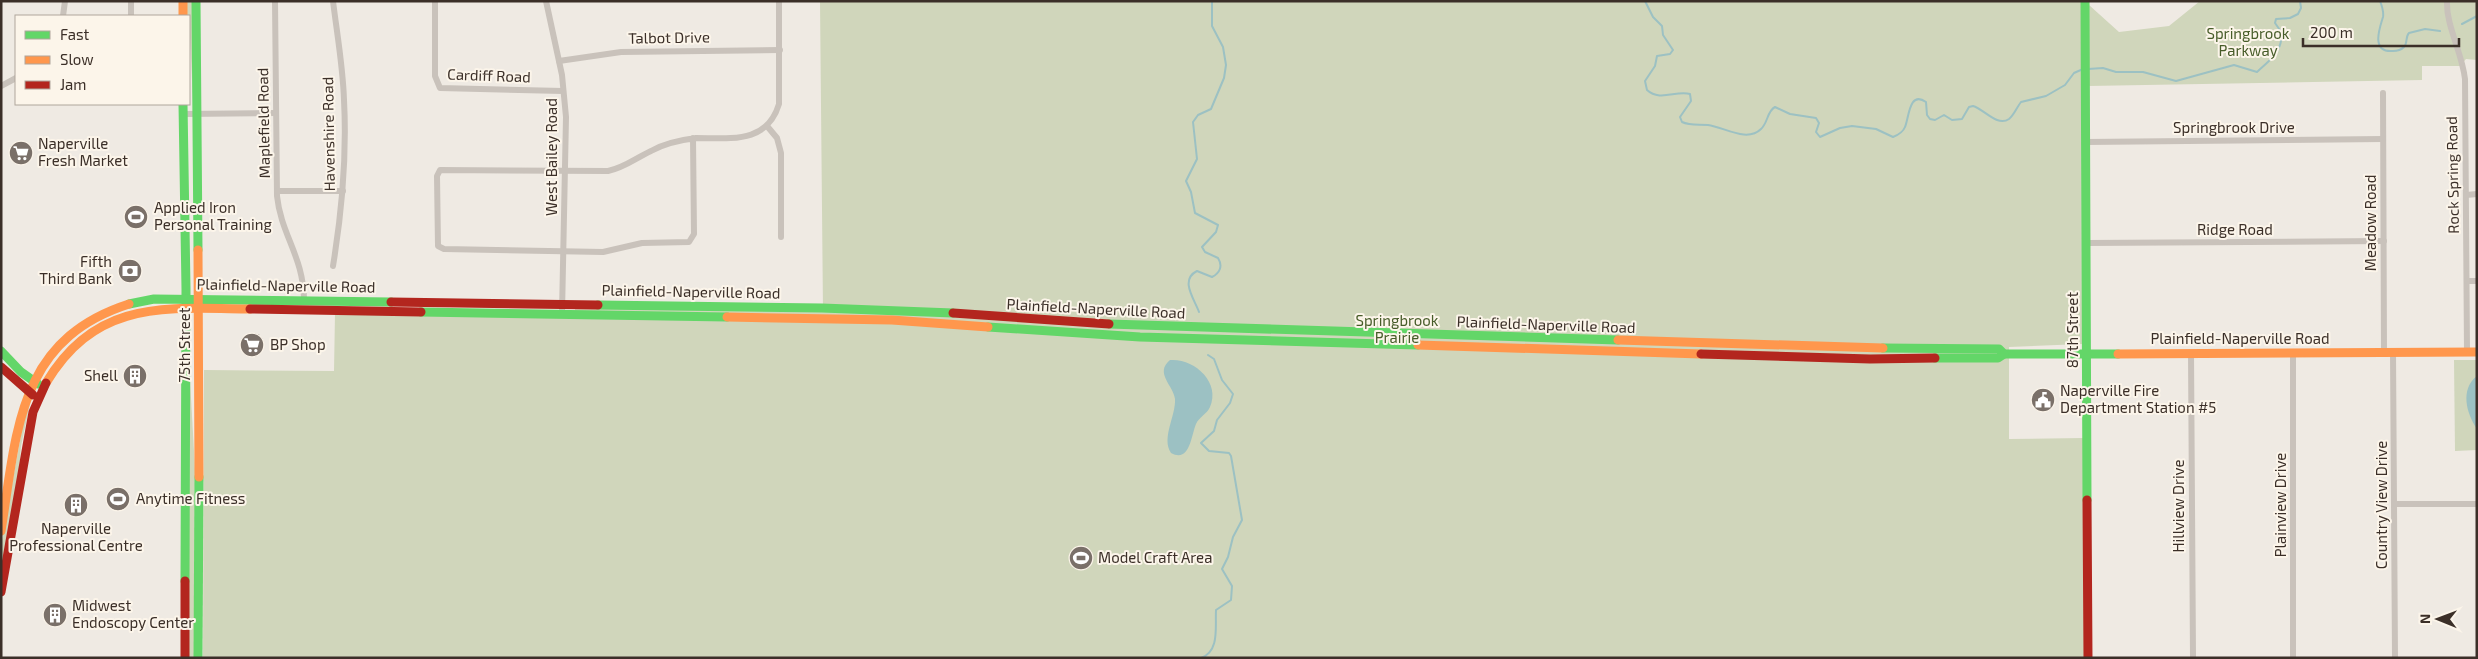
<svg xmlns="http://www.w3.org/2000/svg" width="2478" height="659" viewBox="0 0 2478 659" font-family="'Exo 2',sans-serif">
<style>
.green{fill:#d0d6bb}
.water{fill:#9cc1c3}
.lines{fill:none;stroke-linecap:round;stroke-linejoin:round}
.stream{stroke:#9cc1c3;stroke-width:2}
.street{stroke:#c9c2bb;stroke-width:6}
.fast{stroke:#63d668;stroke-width:9}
.slow{stroke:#ff974d;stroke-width:9}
.jam{stroke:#b3261e;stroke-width:9}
.labels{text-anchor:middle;stroke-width:4;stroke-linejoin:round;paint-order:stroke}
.park-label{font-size:15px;fill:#475c29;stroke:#fcf5ea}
.street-label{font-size:15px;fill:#3b2f28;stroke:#fcf5ea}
.poi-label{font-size:15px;fill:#3b2f28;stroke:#fcf5ea;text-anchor:start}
</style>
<rect width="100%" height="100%" fill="#efeae3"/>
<g class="green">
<path d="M186,1H193V101L189,16H187Z"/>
<path d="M820,1H2081L2082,344L2009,347V439L2083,438L2086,658H203L204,370L334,371L335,314L575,311V308L823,312Z"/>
<path d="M2200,1H2477V60L2466,59L2460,66H2422V80L2088,86L2089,5L2119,32L2169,26Z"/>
<path d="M2454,360H2477V450L2455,451Z"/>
<path d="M190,380L195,469L194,658H188Z"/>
<path d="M31,399L21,446L19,472L1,570V545L25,413Z"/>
</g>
<g class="water">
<path d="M1170,360C1194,358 1221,382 1210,407C1207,414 1199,417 1196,424C1191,436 1190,463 1171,453C1161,438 1176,416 1175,399C1174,386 1154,373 1170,360Z"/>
<path d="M2477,376V429C2466,413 2460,389 2477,376Z"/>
</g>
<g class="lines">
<g class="stream">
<path d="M1645,1L1653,17L1662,26L1663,35L1673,50L1670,54L1657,56L1655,66L1645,81L1647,90C1660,102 1676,90 1690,94L1691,101L1680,117L1682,122C1690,126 1700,124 1708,125C1724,127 1747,143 1761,129C1768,123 1767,111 1775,107L1790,114L1816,118L1819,123L1816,132L1820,137L1840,128L1852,126L1876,129L1893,137C1898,135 1903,132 1905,127C1909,118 1909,90 1926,102L1927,115L1930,119L1935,120L1944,115L1952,120L1962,119L1969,107L1973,106C1984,109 1997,127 2009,119C2014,115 2017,107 2021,102L2046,96L2065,85L2074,73L2083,69"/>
<path d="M2324,1H2331"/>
<path d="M2380,1C2382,6 2384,11 2383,17C2380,27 2370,53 2393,51C2396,51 2401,50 2404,47C2408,43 2405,37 2409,33L2425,29L2440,31"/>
<path d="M2462,24L2477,16"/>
<path d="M2088,69L2103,68L2116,72H2143L2176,81L2234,65L2257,72C2270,59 2281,55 2282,33L2275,23L2276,19L2290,18L2298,14L2301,8L2300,1"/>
<path d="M1199,312C1195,300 1179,280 1197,271L1212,277C1220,273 1223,266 1218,258L1205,252L1202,247L1216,232L1218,225L1195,213L1191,192L1186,181L1197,159L1193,122L1198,115L1211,109L1224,78L1226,65L1223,47L1212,26V1"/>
<path d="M1201,658C1220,651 1215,627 1216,610L1231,600L1232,586L1222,569L1228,557L1233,537L1242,520L1231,456L1229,453L1209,451L1201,443L1214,431L1217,420L1230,403L1233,394L1222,380L1214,359L1208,355"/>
</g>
<g class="street">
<path d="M131,1V16"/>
<path d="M275,1L277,196C281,235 304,257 304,301"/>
<path d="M333,1C337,34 343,67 344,100C347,156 342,211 333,266"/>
<path d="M435,1V76L440,88L563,91"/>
<path d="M546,1L562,75L566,117L562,314"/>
<path d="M2447,1C2446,26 2462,52 2465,79L2467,352"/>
<path d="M63,16L65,1"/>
<path d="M559,61L621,52L780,50"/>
<path d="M1,86L16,78"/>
<path d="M2383,93L2384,352"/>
<path d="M184,114L276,113"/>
<path d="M767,126L777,138L781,153V237"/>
<path d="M693,138L694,234L689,242L642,243L603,252L444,249L438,246L437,176L440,170L608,171C624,168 636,158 651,151C665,143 680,140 696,138C731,138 767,144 779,104V1"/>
<path d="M2086,142L2383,139"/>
<path d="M277,191H343"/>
<path d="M2466,195L2477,194"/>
<path d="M2087,243L2384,241"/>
<path d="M2467,281H2477"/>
<path d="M2393,352L2395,658"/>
<path d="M2191,353L2193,658"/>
<path d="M2293,353V658"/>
<path d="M2395,504H2477"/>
</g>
<g class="fast">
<path d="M196,1L198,250"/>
<path d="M2085,1L2087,500"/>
<path d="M183,104L186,289L185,581"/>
<path d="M129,304L154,299L391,302"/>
<path d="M598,305L822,308L953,313"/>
<path d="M421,312L727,317"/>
<path d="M1109,324L1618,340"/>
<path d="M988,327L1140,337L1418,345"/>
<path d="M1883,348L1999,349L2004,354H2118"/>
<path d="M1,351L21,372L38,384"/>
<path d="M1935,358H1998L2004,354"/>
<path d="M198,658L199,477"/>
</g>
<g class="slow">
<path d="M183,1V16"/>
<path d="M198,250L199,477"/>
<path d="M727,317L892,320L988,327"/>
<path d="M1618,340L1883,348"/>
<path d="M1418,345L1701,354"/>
<path d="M2118,354L2477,352"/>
<path d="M46,383C96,299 165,308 250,309"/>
<path d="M1,531C17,432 17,340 129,304"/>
</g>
<g class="jam">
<path d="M391,302L598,305"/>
<path d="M250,309L421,312"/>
<path d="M953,313L1109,324"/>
<path d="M1701,354L1870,359L1935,358"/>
<path d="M1,367L33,395"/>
<path d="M2087,500L2088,658"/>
<path d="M1,592L33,412L46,383"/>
<path d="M185,658V581"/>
</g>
</g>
<defs>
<g id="supermarket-disc" transform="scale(1.25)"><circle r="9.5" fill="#7a7069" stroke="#fcf5ea"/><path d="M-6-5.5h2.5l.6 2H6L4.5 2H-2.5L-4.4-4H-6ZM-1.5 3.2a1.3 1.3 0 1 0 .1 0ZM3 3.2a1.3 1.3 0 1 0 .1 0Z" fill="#fff"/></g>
<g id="stadium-disc" transform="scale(1.25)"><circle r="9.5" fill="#7a7069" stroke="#fcf5ea"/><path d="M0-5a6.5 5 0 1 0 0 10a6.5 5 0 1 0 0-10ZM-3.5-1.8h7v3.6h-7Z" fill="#fff"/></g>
<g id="bank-disc" transform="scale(1.25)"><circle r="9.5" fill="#7a7069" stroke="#fcf5ea"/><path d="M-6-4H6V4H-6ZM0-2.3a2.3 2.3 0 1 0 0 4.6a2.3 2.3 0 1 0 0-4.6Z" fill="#fff"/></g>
<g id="building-disc" transform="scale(1.25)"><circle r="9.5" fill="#7a7069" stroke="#fcf5ea"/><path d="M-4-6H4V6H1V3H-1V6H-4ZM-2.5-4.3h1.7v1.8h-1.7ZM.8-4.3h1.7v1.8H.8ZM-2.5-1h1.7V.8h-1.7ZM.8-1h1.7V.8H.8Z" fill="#fff"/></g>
<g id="civic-disc" transform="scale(1.25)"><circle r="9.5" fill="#7a7069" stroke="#fcf5ea"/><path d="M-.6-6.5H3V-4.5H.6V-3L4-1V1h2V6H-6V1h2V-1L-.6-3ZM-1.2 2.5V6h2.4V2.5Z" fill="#fff"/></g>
</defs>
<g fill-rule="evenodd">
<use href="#supermarket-disc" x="21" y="153"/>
<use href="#stadium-disc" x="136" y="217"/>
<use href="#bank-disc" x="130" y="271"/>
<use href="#supermarket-disc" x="252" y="345"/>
<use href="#building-disc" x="135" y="376"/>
<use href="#civic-disc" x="2043" y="400"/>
<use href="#stadium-disc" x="118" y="499"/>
<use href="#building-disc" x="76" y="505"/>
<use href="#stadium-disc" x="1081" y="558"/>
<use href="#building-disc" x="55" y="615"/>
</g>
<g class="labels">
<g class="park-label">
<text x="2248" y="39">Springbrook<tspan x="2248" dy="17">Parkway</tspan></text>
<text x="1397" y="326">Springbrook<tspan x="1397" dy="17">Prairie</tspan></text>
</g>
<g class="street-label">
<text transform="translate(669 38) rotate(-1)" y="5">Talbot Drive</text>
<text transform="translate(489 76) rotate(2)" y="5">Cardiff Road</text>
<text transform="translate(264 123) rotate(-91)" y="5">Maplefield Road</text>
<text x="2234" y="133">Springbrook Drive</text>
<text transform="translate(329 134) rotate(-91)" y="5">Havenshire Road</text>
<text transform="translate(552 157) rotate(-90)" y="5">West Bailey Road</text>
<text transform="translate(2453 175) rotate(-91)" y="5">Rock Spring Road</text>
<text transform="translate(2371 223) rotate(-90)" y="5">Meadow Road</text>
<text x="2235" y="235">Ridge Road</text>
<text transform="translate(286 286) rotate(1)" y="5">Plainfield-Naperville Road</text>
<text transform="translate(691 292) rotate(1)" y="5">Plainfield-Naperville Road</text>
<text transform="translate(1096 309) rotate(3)" y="5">Plainfield-Naperville Road</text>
<text transform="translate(1546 325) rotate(2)" y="5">Plainfield-Naperville Road</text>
<text transform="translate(2073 330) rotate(-90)" y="5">87th Street</text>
<text x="2240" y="344">Plainfield-Naperville Road</text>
<text transform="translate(185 345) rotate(-90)" y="5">75th Street</text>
<text transform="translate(2281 505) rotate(-90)" y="5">Plainview Drive</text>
<text transform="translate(2382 505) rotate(-90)" y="5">Country View Drive</text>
<text transform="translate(2179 506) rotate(-90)" y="5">Hillview Drive</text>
</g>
<g class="poi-label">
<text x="38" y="149">Naperville<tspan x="38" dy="17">Fresh Market</tspan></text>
<text x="154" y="213">Applied Iron<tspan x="154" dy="17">Personal Training</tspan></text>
<text x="112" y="267" text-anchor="end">Fifth<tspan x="112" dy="17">Third Bank</tspan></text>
<text x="270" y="350">BP Shop</text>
<text x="118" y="381" text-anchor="end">Shell</text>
<text x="2060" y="396">Naperville Fire<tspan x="2060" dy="17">Department Station #5</tspan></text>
<text x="136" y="504">Anytime Fitness</text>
<text x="76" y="534" text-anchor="middle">Naperville<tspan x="76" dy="17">Professional Centre</tspan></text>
<text x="1098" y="563">Model Craft Area</text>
<text x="72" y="611">Midwest<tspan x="72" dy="17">Endoscopy Center</tspan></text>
</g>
</g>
<rect width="2478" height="659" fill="none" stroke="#3b2f28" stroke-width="5"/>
<rect x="15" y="15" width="175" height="90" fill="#fcf5ea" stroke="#afa69c"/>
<rect x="25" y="31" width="25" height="8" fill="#63d668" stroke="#afa69c"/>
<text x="60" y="40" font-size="15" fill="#3b2f28">Fast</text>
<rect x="25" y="56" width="25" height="8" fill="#ff974d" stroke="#afa69c"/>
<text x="60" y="65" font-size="15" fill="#3b2f28">Slow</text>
<rect x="25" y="81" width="25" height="8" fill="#b3261e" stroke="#afa69c"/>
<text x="60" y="90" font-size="15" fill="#3b2f28">Jam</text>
<g transform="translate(2438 619) rotate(271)" stroke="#fcf5ea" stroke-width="4" paint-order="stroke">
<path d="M0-4L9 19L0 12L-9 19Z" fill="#3b2f28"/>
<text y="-8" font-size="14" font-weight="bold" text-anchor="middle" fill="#3b2f28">N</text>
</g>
<path d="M2303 38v8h156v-8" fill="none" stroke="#3b2f28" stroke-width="2.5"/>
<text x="2310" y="38" font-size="15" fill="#3b2f28" stroke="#fcf5ea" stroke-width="4" paint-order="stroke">200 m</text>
</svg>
